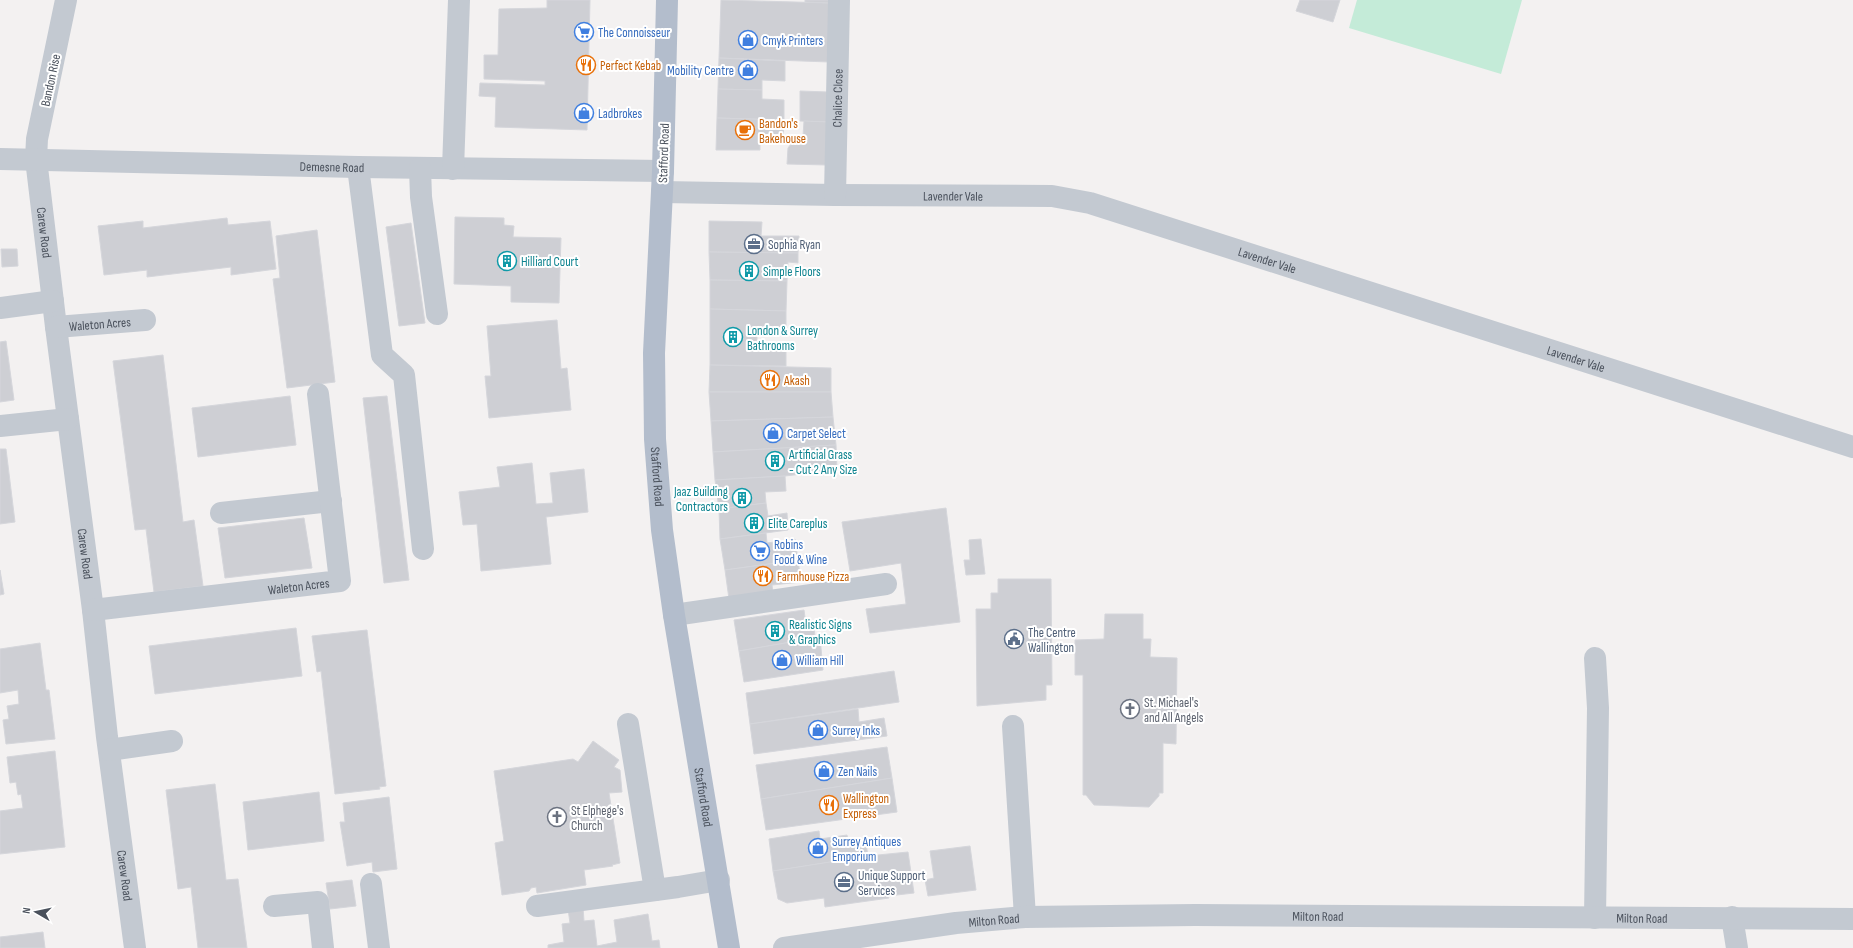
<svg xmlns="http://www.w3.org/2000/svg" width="1853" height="948" viewBox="0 0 1853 948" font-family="'Sofia Sans Condensed',sans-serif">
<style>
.green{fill:#c4ebd8}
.building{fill:#cecfd4;stroke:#d5d6db}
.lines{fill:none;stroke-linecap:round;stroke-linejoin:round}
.minor{stroke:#c3c9d1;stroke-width:22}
.major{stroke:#b3bdcc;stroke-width:22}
.labels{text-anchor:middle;stroke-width:4;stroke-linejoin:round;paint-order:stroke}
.shop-label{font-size:13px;fill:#366cbe;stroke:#fff;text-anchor:start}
.food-label{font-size:13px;fill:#c56008;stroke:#fff;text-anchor:start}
.street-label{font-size:13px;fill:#4a515c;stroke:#fff}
.service-label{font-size:13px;fill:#4e5e75;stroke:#fff;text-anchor:start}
.culture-label{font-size:13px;fill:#0d838f;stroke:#fff;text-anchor:start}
.worship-label{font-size:13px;fill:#5b616d;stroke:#fff;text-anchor:start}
</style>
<rect width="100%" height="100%" fill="#f3f1f1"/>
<path class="green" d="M1357,0H1522L1501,74L1349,28Z"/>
<g class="building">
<path d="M547,0H590L587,130L495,127L496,97L479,96L480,83L545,85V81L484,79V55H498L499,9L547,8Z"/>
<path d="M721,0L831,3L829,62L719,58Z"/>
<path d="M805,0H831V3L805,2Z"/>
<path d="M1300,0H1340L1333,22L1296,11Z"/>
<path d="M719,58L785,61V81L762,80V90L718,89Z"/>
<path d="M718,89L762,90V99L784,100V120L717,118Z"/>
<path d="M800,91L828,92V122L800,121Z"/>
<path d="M717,118L784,120L783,140H760V150H716Z"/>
<path d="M804,121L828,122L827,165L787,164L788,148L797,136H803Z"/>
<path d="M455,217L504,218V225L514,226L513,237L561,238L559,303L511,302V286L454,284Z"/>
<path d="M227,218L228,225L270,221L276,269L231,275V267L147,277V270L104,275L98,226L143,221V228Z"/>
<path d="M709,221L762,222L761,236H799L798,253L709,252Z"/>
<path d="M411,223L425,323L399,326L386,227Z"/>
<path d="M317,230L335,382L287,388L273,279L280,278L276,236Z"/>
<path d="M1,249H17L18,266L2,267Z"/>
<path d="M709,252L798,253V263L788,262L787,281L710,280Z"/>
<path d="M710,280L787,281L786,311L710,309Z"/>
<path d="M710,309L786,311V327H757V347L786,348V366L710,365Z"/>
<path d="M557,320L561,369L567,368L571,410L489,418L485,376H491L487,326Z"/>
<path d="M6,341L14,400L0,402V342Z"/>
<path d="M163,355L183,522L194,520L203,586L154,592L146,529L135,530L113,361Z"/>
<path d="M710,365L831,368V392H709Z"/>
<path d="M709,392H831L833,417L711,421Z"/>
<path d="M290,396L296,445L198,457L192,408Z"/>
<path d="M387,396L409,580L384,583L363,398Z"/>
<path d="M833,417L836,445L713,452L711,421Z"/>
<path d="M836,445L837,470L785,476L715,480L713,452Z"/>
<path d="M0,449H6L15,522L0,524Z"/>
<path d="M532,463L536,504L553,503L550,473L584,469L588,512L546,517L551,564L481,571L477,524L463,525L459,492L500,487L497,467Z"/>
<path d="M785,476L786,491L765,492L766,503L719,509L715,480Z"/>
<path d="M766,503L768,516L787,513L788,530L720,539L719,509Z"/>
<path d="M946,508L960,622L870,633L866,609L906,604L901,563L850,571L842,522Z"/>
<path d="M304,518L312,568L225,578L218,528Z"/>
<path d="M766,533L767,543L795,539L798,560L725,570L720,539Z"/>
<path d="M981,539L985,574L966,575L964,560H970L969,540Z"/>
<path d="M798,560L801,582L772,585L773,593L729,599L725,570Z"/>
<path d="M0,570L4,594L0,595Z"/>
<path d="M998,579H1051L1052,685H1046V700L977,706L976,609H991V593H998Z"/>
<path d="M804,610L806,625L814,623L815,638L739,651L734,620Z"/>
<path d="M1105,614H1143V639H1151L1150,657L1177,658L1176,744L1163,743V793H1159V796L1149,807L1094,805L1086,795H1083V675H1075V640L1104,639Z"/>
<path d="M296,628L302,676L155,694L149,646Z"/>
<path d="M367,630L386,786L379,787L380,789L335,794L321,671L317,672L312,636Z"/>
<path d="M820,637L823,670L744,682L739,651Z"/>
<path d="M40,643L46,690H49L55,739L6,744L3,720L9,719L7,706L19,704L18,690L0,693V649Z"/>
<path d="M894,671L899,702L750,724L746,693Z"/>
<path d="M858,709L859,722L884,718L887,736L754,754L750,724Z"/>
<path d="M593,741L619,760L614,767L620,770L622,792L609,793L620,863L612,865L613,866L584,870L586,885L537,893L536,887L531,888L529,891L502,895L495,843L504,841L494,771L573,759L578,762Z"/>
<path d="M887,747L892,778L761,799L756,765Z"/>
<path d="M55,751L65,847L0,854V811L23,808L21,794L18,795L16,782L10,783L7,757Z"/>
<path d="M892,778L897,812L766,830L761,799Z"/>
<path d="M215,784L226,880L238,879L247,948H198L191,887L178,889L166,790Z"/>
<path d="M319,792L324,841L248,850L243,802Z"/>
<path d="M389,797L397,869L373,872L372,862L347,866L340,822H345L343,803Z"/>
<path d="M819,831L820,839L847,835L848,840L865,838L868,856L773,871L769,839Z"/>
<path d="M970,846L976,890L928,896L925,880L934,878L930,851Z"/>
<path d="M908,852L914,893L888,896L889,898L825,907L824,898L787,903L778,899L773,871L868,856Z"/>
<path d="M352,880L356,906L330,909L326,883Z"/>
<path d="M583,907L584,921L594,920L597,946L617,942L614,920L648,914L652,941L659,940L660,948H548V945L564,942L562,924L570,923L568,909Z"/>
<path d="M43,932L45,948H0V937Z"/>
</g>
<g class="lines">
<g class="minor">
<path id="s1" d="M66,0L37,139L36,159L56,327L93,610L107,737L135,948"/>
<path id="s2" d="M0,159L358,167L663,171"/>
<path d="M358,167L382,355L404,375L423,549"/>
<path d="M420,168L421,197L437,314"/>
<path d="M453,169L459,0"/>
<path id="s3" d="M662,192L835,195L1052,196L1090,203L1853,447"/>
<path id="s4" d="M835,195L839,0"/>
<path d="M0,308L53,301"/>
<path id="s5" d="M56,327L145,320"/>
<path d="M0,426L68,419"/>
<path d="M221,513L331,501"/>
<path id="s6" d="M93,610L340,581L318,394"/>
<path d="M674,615L886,584"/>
<path d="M1595,658L1598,708L1595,918"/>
<path d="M628,724L655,890"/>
<path d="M1013,726L1025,917"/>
<path d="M109,750L172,741"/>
<path d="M371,884L379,948"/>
<path d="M274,906L318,902L323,948"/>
<path d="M537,906L678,887L719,880"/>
<path d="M1732,917L1737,948"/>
<path id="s7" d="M784,948L956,923L1025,917L1195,915L1853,919"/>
</g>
<path class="major" id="s8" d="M667,0L663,171L654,353L655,439L662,530L674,615L729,948"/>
</g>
<defs>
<g id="supermarket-ring" transform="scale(1)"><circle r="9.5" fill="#fff" stroke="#3f7fe0" stroke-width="1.5"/><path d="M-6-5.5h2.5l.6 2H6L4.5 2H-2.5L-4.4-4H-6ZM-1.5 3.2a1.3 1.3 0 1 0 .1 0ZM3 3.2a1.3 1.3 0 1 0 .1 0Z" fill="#3f7fe0"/></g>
<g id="shop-ring" transform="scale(1)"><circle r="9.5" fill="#fff" stroke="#3f7fe0" stroke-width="1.5"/><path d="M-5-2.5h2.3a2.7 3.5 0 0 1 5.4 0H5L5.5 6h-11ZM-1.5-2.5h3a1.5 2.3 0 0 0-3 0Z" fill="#3f7fe0"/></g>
<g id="restaurant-ring" transform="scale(1)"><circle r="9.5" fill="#fff" stroke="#e8710a" stroke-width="1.5"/><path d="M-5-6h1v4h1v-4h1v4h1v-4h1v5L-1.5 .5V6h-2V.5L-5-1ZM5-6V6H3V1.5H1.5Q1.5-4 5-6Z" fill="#e8710a"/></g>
<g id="cafe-ring" transform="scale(1)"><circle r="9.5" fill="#fff" stroke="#e8710a" stroke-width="1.5"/><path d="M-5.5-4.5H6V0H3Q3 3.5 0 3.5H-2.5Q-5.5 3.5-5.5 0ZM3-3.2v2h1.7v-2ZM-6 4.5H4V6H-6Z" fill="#e8710a"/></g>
<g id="office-ring" transform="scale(1)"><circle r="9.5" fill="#fff" stroke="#5c6f8a" stroke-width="1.5"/><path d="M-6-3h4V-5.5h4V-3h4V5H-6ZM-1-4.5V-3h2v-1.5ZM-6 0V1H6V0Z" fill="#5c6f8a"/></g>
<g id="building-ring" transform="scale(1)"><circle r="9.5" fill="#fff" stroke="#0f9aa8" stroke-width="1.5"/><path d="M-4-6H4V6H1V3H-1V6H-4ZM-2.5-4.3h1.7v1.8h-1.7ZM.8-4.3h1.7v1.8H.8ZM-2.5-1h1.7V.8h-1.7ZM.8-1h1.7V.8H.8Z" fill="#0f9aa8"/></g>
<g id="civic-ring" transform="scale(1)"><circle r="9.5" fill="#fff" stroke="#5c6f8a" stroke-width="1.5"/><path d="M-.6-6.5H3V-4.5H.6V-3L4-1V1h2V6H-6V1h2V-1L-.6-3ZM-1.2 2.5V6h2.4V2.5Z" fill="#5c6f8a"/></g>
<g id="church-ring" transform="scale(1)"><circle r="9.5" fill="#fff" stroke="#6b7280" stroke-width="1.5"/><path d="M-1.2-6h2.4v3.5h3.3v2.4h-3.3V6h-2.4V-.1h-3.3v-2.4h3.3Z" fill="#6b7280"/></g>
</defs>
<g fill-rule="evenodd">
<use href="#supermarket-ring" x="584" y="32"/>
<use href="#shop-ring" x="748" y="40"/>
<use href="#restaurant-ring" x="586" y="65"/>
<use href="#shop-ring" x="748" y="70"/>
<use href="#shop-ring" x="584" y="113"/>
<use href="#cafe-ring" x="745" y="130"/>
<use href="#office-ring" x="754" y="244"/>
<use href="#building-ring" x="507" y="261"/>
<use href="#building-ring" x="749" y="271"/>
<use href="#building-ring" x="733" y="337"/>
<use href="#restaurant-ring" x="770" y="380"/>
<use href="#shop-ring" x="773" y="433"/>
<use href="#building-ring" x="775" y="461"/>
<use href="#building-ring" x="742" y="498"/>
<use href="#building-ring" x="754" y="523"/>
<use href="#supermarket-ring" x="760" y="551"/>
<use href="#restaurant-ring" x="763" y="576"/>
<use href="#building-ring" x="775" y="631"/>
<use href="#civic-ring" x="1014" y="639"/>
<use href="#shop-ring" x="782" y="660"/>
<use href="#church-ring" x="1130" y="709"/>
<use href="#shop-ring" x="818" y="730"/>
<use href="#shop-ring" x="824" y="771"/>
<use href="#restaurant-ring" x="829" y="805"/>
<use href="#church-ring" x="557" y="817"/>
<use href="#shop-ring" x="818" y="848"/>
<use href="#office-ring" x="844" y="882"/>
</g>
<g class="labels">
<g class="shop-label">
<text x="598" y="37">The Connoisseur</text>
<text x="762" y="45">Cmyk Printers</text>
<text x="734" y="75" text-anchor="end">Mobility Centre</text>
<text x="598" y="118">Ladbrokes</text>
<text x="787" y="438">Carpet Select</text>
<text x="774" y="549">Robins<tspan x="774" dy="15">Food &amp; Wine</tspan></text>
<text x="796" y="665">William Hill</text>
<text x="832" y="735">Surrey Inks</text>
<text x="838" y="776">Zen Nails</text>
<text x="832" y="846">Surrey Antiques<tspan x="832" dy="15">Emporium</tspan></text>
</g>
<g class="food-label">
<text x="600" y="70">Perfect Kebab</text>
<text x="759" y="128">Bandon's<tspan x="759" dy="15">Bakehouse</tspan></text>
<text x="784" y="385">Akash</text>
<text x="777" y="581">Farmhouse Pizza</text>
<text x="843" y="803">Wallington<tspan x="843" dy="15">Express</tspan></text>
</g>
<g class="street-label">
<text transform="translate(50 80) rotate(-78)" y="5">Bandon Rise</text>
<text dy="5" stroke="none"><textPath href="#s4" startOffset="97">Chalice Close</textPath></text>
<text transform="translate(663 153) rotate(-88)" y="5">Stafford Road</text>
<text dy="5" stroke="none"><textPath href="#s2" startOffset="332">Demesne Road</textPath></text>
<text dy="5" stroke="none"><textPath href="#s3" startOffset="291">Lavender Vale</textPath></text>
<text dy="5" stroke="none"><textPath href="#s1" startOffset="236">Carew Road</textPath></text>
<text dy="5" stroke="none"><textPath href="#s3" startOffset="615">Lavender Vale</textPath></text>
<text dy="5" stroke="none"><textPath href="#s5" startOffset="44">Waleton Acres</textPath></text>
<text dy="5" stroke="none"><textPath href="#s3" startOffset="939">Lavender Vale</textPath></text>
<text dy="5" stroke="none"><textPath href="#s8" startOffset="477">Stafford Road</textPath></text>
<text dy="5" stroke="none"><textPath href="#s1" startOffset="560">Carew Road</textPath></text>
<text dy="5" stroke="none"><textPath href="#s6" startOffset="207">Waleton Acres</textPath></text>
<text dy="5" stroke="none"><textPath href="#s8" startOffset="801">Stafford Road</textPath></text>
<text dy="5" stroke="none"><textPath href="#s1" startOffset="884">Carew Road</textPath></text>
<text dy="5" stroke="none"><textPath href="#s7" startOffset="536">Milton Road</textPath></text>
<text dy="5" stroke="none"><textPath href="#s7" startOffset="860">Milton Road</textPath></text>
<text dy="5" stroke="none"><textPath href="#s7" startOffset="212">Milton Road</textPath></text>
</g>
<g class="service-label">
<text x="768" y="249">Sophia Ryan</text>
<text x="1028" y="637">The Centre<tspan x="1028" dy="15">Wallington</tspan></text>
<text x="858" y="880">Unique Support<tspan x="858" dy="15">Services</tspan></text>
</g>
<g class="culture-label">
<text x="521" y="266">Hilliard Court</text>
<text x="763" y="276">Simple Floors</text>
<text x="747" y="335">London &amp; Surrey<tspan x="747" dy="15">Bathrooms</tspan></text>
<text x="789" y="459">Artificial Grass<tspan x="789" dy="15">- Cut 2 Any Size</tspan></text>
<text x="728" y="496" text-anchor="end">Jaaz Building<tspan x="728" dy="15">Contractors</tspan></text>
<text x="768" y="528">Elite Careplus</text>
<text x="789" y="629">Realistic Signs<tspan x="789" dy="15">&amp; Graphics</tspan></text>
</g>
<g class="worship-label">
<text x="1144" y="707">St. Michael's<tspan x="1144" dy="15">and All Angels</tspan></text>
<text x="571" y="815">St Elphege's<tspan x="571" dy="15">Church</tspan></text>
</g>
</g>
<g transform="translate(36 912) rotate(279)" stroke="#ffffff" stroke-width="3" paint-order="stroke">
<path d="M0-3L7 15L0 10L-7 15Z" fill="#4a515c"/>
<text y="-6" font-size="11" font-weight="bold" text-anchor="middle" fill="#4a515c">N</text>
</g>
</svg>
